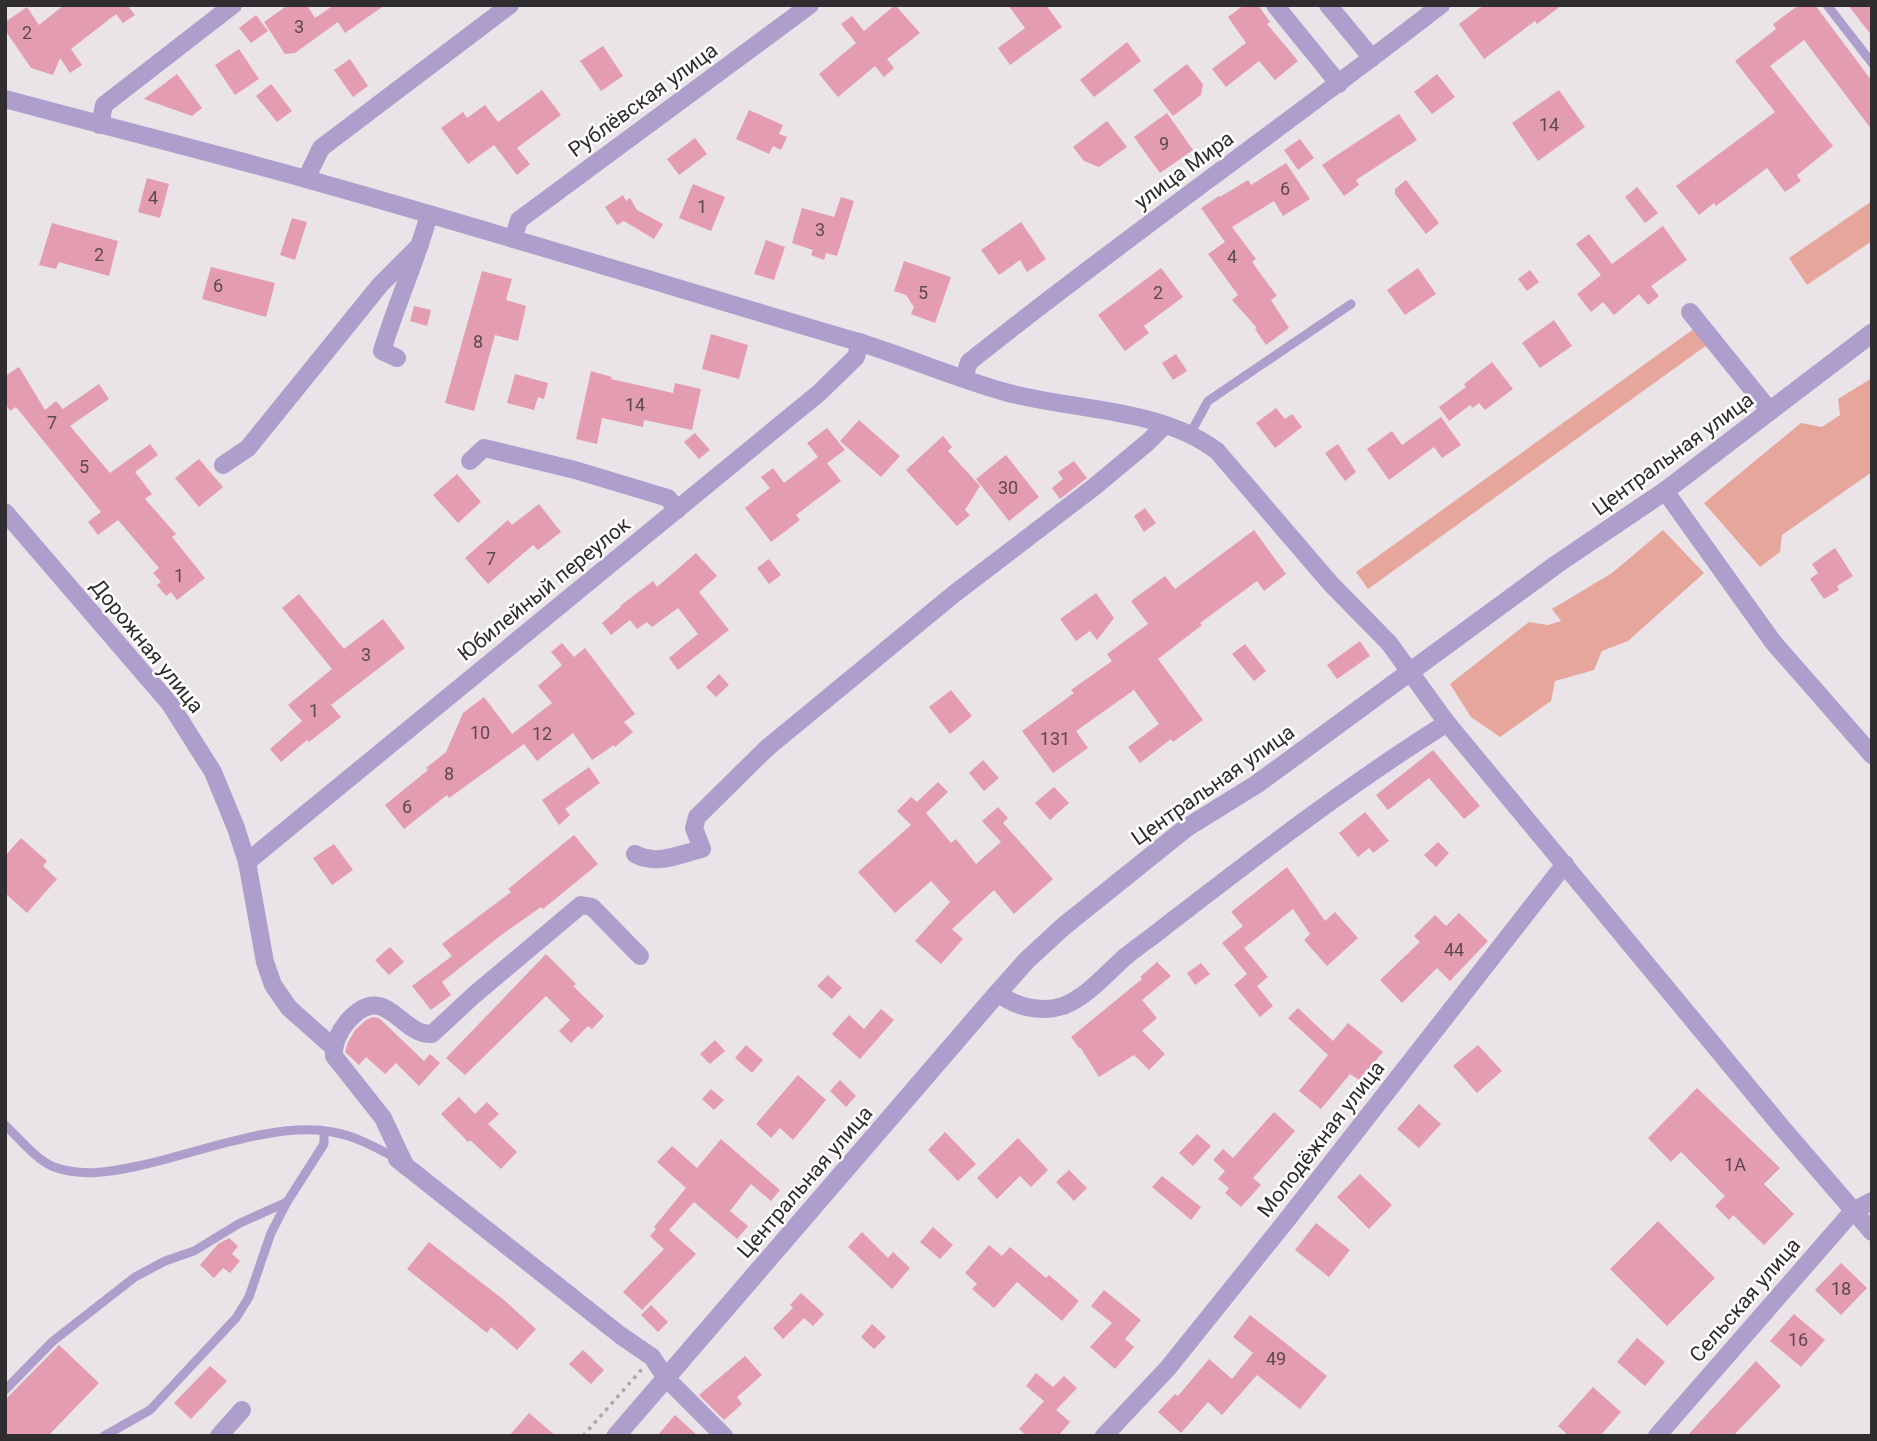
<svg xmlns="http://www.w3.org/2000/svg" width="1877" height="1441" viewBox="0 0 1877 1441" font-family="Roboto,sans-serif">
<style>
.green{fill:#e6a69c}
.building{fill:#e49cb1}
.lines{fill:none;stroke-linecap:round;stroke-linejoin:round}
.path{stroke:#aba6aa;stroke-width:3.5;stroke-dasharray:3.5 5;stroke-linecap:butt}
.service{stroke:#ae9ecc;stroke-width:9}
.minor{stroke:#ae9ecc;stroke-width:18}
.tertiary{stroke:#ae9ecc;stroke-width:19}
.labels{text-anchor:middle;stroke-width:5;stroke-linejoin:round;paint-order:stroke}
.number-label{font-size:18px;fill:#5c4950}
.street-label{font-size:21px;fill:#2f2d2f;stroke:#fff}
</style>
<rect width="100%" height="100%" fill="#eae4e9"/>
<g class="green">
<path d="M1872,201V241L1807,285L1789,258Z"/>
<path d="M1695,328L1707,345L1368,589L1356,572Z"/>
<path d="M1872,378V472L1782,535L1780,552L1760,567L1704,503L1801,423L1822,427L1840,415L1838,399Z"/>
<path d="M1663,530L1704,573L1628,641L1602,651L1594,670L1555,681L1551,701L1500,737L1471,717L1450,684L1529,622L1548,625L1561,621L1552,609L1612,573Z"/>
</g>
<g class="building">
<path d="M64,5H127L135,15L123,23L116,14L71,49L82,65L70,73L60,58L53,75L31,68L5,30V22L27,7L39,25Z"/>
<path d="M288,5H307L315,18L334,5H385L345,33L338,22L295,53L285,54L264,22Z"/>
<path d="M895,5L920,33L887,59L894,68L884,77L875,66L838,97L819,74L856,43L841,24L852,16L864,31Z"/>
<path d="M1008,5H1046L1062,27L1010,65L998,48L1025,28Z"/>
<path d="M1244,5H1258L1270,22L1267,24L1298,61L1275,80L1259,61L1226,87L1212,69L1246,43L1228,17Z"/>
<path d="M1484,5H1562L1537,24L1535,21L1484,59L1459,24Z"/>
<path d="M1799,5H1815L1872,81V130L1804,40L1770,66L1833,146L1797,175L1801,181L1785,192L1767,168L1716,206L1714,203L1699,215L1676,186L1775,112L1735,61L1776,29L1773,24Z"/>
<path d="M1848,5H1872V36Z"/>
<path d="M256,15L268,31L251,43L239,28Z"/>
<path d="M1127,42L1141,61L1094,97L1080,80Z"/>
<path d="M603,46L623,76L601,91L580,61Z"/>
<path d="M239,49L259,79L235,95L215,65Z"/>
<path d="M350,59L368,86L353,97L334,70Z"/>
<path d="M1187,64L1203,84L1201,95L1173,116L1153,90Z"/>
<path d="M177,74L202,108L192,116L144,99Z"/>
<path d="M1437,74L1455,97L1432,114L1414,92Z"/>
<path d="M271,84L292,111L277,122L256,96Z"/>
<path d="M542,90L561,115L517,148L530,164L517,175L494,145L468,164L441,128L463,112L467,118L485,105L498,122Z"/>
<path d="M1559,90L1585,127L1538,161L1512,123Z"/>
<path d="M749,110L783,125L779,134L787,137L781,150L773,146L769,154L736,139Z"/>
<path d="M1167,113L1193,150L1160,173L1134,137Z"/>
<path d="M1399,114L1417,140L1356,180L1359,185L1344,196L1322,165Z"/>
<path d="M1107,121L1127,147L1099,167L1084,161L1073,147Z"/>
<path d="M695,138L707,154L679,175L667,159Z"/>
<path d="M1300,139L1314,158L1298,170L1284,150Z"/>
<path d="M1286,163L1310,199L1283,216L1274,201L1232,227L1256,259L1252,262L1277,296L1271,300L1289,328L1266,345L1255,329L1257,328L1232,300L1238,295L1208,254L1225,242L1201,208L1219,196L1220,197L1248,180L1251,185Z"/>
<path d="M147,178L169,184L160,218L138,212Z"/>
<path d="M1406,180L1439,223L1426,234L1395,194V189Z"/>
<path d="M693,184L725,197L711,231L679,218Z"/>
<path d="M1637,187L1658,213L1645,223L1625,197Z"/>
<path d="M623,195L626,201L630,198L637,210L663,224L654,239L624,221L617,225L605,207Z"/>
<path d="M841,197L854,201L837,256L826,253L824,260L811,255L813,250L792,243L802,208L834,217Z"/>
<path d="M292,218L307,222L295,260L280,255Z"/>
<path d="M1021,222L1046,259L1027,272L1020,260L999,275L981,250Z"/>
<path d="M52,223L118,241L109,276L59,262L56,269L39,265Z"/>
<path d="M1663,226L1687,260L1651,286L1659,296L1648,305L1639,294L1614,315L1603,302L1591,312L1577,294L1601,275L1576,244L1589,234L1612,264Z"/>
<path d="M766,240L785,247L774,280L754,274Z"/>
<path d="M904,261L951,277L935,323L911,314L914,307L906,295L894,291Z"/>
<path d="M211,267L275,283L266,317L202,299Z"/>
<path d="M1161,268L1183,297L1144,326L1149,333L1125,351L1098,315Z"/>
<path d="M1418,268L1436,294L1405,315L1387,290Z"/>
<path d="M1530,270L1539,282L1527,291L1518,279Z"/>
<path d="M482,271L512,279L506,300L526,306L518,341L495,335L474,411L445,403Z"/>
<path d="M414,306L431,310L427,326L410,321Z"/>
<path d="M1554,320L1572,346L1540,368L1522,343Z"/>
<path d="M711,334L748,345L739,379L702,369Z"/>
<path d="M1176,354L1187,371L1173,380L1162,363Z"/>
<path d="M1492,362L1513,389L1485,410L1479,403L1473,408L1470,405L1449,421L1439,407L1466,387L1464,384Z"/>
<path d="M19,367L45,410L56,401L63,409L99,384L109,399L70,426L110,473L150,444L158,455L135,472L152,494L145,499L176,534L172,537L205,578L177,600L171,592L166,596L157,585L161,582L153,573L159,568L118,520L98,535L88,522L101,512L16,407L10,411L5,403V376Z"/>
<path d="M591,371L612,377L611,379L673,393L675,383L701,389L692,430L644,420L643,427L602,418L597,444L576,439Z"/>
<path d="M515,374L548,383L544,399L538,397L534,410L507,403Z"/>
<path d="M1276,408L1285,419L1292,414L1302,427L1275,448L1256,423Z"/>
<path d="M1441,417L1461,445L1442,458L1434,447L1389,480L1367,449L1392,431L1402,445Z"/>
<path d="M859,420L900,456L881,477L840,441Z"/>
<path d="M827,428L845,450L827,463L841,481L796,515L800,520L771,542L745,508L770,488L761,477L773,468L784,483L818,457L807,443Z"/>
<path d="M695,433L710,450L699,459L684,442Z"/>
<path d="M943,436L952,447L948,451L980,486L965,510L970,515L957,526L906,470Z"/>
<path d="M1338,444L1356,472L1345,481L1325,453Z"/>
<path d="M1006,455L1039,497L1009,521L976,479Z"/>
<path d="M199,459L223,487L199,507L175,478Z"/>
<path d="M1074,461L1087,478L1060,499L1052,488L1063,479L1058,472Z"/>
<path d="M457,474L481,502L458,523L433,495Z"/>
<path d="M539,504L561,532L538,550L533,545L488,584L465,558L508,520L512,525Z"/>
<path d="M1145,508L1156,523L1144,532L1134,516Z"/>
<path d="M1254,530L1286,574L1264,591L1257,581L1200,623L1202,625L1158,659L1203,720L1173,742L1171,739L1140,763L1128,747L1159,724L1134,690L1076,731L1088,748L1053,773L1022,731L1074,693L1071,690L1112,661L1107,654L1148,624L1131,601L1165,576L1175,589Z"/>
<path d="M1835,548L1853,576L1837,586L1839,590L1824,599L1810,579L1818,573L1812,564Z"/>
<path d="M696,553L717,576L699,592L729,630L678,670L669,658L698,634L678,608L652,627L647,622L637,629L630,620L611,635L602,623L621,607L620,606L653,581L657,587Z"/>
<path d="M769,559L781,575L769,584L757,568Z"/>
<path d="M1096,593L1114,618L1097,640L1090,631L1076,641L1060,619Z"/>
<path d="M299,594L344,649L383,619L405,648L331,705L341,717L309,742L307,740L281,762L270,749L302,721L288,705L332,669L282,608Z"/>
<path d="M1360,641L1370,656L1337,679L1327,665Z"/>
<path d="M562,643L574,657L585,648L635,714L624,722L633,732L615,747L614,745L592,760L573,733L537,761L524,744L449,798L447,795L404,829L385,805L428,770L426,768L446,752L463,713L484,697L512,734L552,703L538,686L562,665L551,652Z"/>
<path d="M1245,644L1266,671L1254,681L1232,654Z"/>
<path d="M719,674L729,685L716,697L706,687Z"/>
<path d="M951,690L972,716L950,734L929,707Z"/>
<path d="M1433,750L1480,806L1464,819L1429,778L1388,810L1376,795Z"/>
<path d="M983,760L999,778L984,791L969,773Z"/>
<path d="M589,767L600,783L565,809L570,815L559,825L542,800Z"/>
<path d="M938,782L948,792L926,813L951,843L956,839L976,864L1001,842L982,821L998,807L1008,818L1003,823L1053,879L1014,914L994,890L952,929L963,939L941,964L915,941L950,902L931,881L895,913L858,872L911,825L897,811L911,797L917,802Z"/>
<path d="M1054,787L1069,803L1050,820L1035,803Z"/>
<path d="M1365,812L1389,841L1373,853L1369,848L1358,857L1339,833Z"/>
<path d="M574,835L598,864L543,909L541,907L500,936L442,982L451,995L431,1010L412,986L452,956L442,944L511,892L508,889Z"/>
<path d="M21,838L47,861L43,866L57,879L27,913L5,893V856Z"/>
<path d="M1438,842L1449,853L1436,867L1424,855Z"/>
<path d="M334,844L353,870L332,885L313,858Z"/>
<path d="M1287,867L1325,921L1335,912L1358,938L1327,966L1304,940L1310,934L1293,909L1244,948L1268,977L1257,986L1273,1006L1260,1017L1234,985L1247,974L1222,943L1243,926L1231,912Z"/>
<path d="M1459,913L1488,941L1450,981L1437,968L1402,1003L1380,980L1420,942L1414,936L1435,915L1446,926Z"/>
<path d="M390,947L404,962L389,975L375,960Z"/>
<path d="M546,954L576,984L573,986L604,1016L592,1029L588,1026L571,1043L559,1031L570,1020L546,996L465,1075L446,1058Z"/>
<path d="M1157,962L1171,976L1142,1000L1157,1018L1142,1031L1165,1054L1149,1070L1134,1055L1099,1077L1080,1047L1079,1048L1071,1037L1142,979L1140,977Z"/>
<path d="M1201,963L1210,974L1195,985L1187,973Z"/>
<path d="M828,975L842,988L832,999L817,986Z"/>
<path d="M1298,1008L1333,1041L1348,1023L1383,1052L1359,1080L1350,1074L1321,1109L1299,1091L1328,1055L1288,1018Z"/>
<path d="M881,1009L894,1020L860,1059L832,1034L849,1015L864,1029Z"/>
<path d="M373,1017L379,1018L424,1061L430,1054L440,1063L419,1086L396,1063L385,1074L366,1057L359,1065L345,1052L348,1042L355,1030L366,1020Z"/>
<path d="M715,1040L725,1051L710,1064L700,1054Z"/>
<path d="M746,1045L763,1060L752,1073L735,1058Z"/>
<path d="M1478,1045L1502,1071L1477,1093L1453,1066Z"/>
<path d="M798,1075L826,1100L793,1140L780,1128L771,1138L756,1124Z"/>
<path d="M840,1080L856,1096L846,1107L830,1091Z"/>
<path d="M1697,1088L1780,1168L1764,1184L1794,1214L1764,1245L1733,1215L1729,1220L1715,1206L1725,1196L1681,1152L1671,1162L1648,1138Z"/>
<path d="M711,1089L724,1100L714,1110L702,1099Z"/>
<path d="M459,1097L475,1114L487,1102L499,1114L488,1124L517,1152L501,1169L470,1140L468,1142L441,1114Z"/>
<path d="M1419,1104L1441,1124L1419,1148L1397,1129Z"/>
<path d="M1274,1112L1295,1131L1253,1178L1261,1185L1241,1207L1225,1193L1229,1188L1218,1179L1225,1171L1213,1160L1223,1149L1233,1158Z"/>
<path d="M945,1132L976,1164L958,1181L928,1150Z"/>
<path d="M1197,1134L1211,1146L1193,1166L1179,1153Z"/>
<path d="M1018,1138L1048,1170L1031,1187L1020,1176L997,1199L977,1178Z"/>
<path d="M721,1139L780,1190L771,1201L751,1184L730,1211L748,1226L737,1239L694,1202L669,1230L696,1254L642,1310L623,1292L664,1249L650,1236L656,1229L654,1227L686,1188L657,1162L672,1146L697,1168Z"/>
<path d="M1069,1170L1087,1188L1074,1201L1056,1182Z"/>
<path d="M1360,1174L1392,1205L1369,1229L1337,1197Z"/>
<path d="M1162,1176L1201,1207L1191,1220L1152,1187Z"/>
<path d="M1658,1221L1715,1278L1667,1326L1610,1269Z"/>
<path d="M1316,1223L1350,1250L1329,1277L1295,1250Z"/>
<path d="M933,1227L953,1245L940,1259L920,1242Z"/>
<path d="M862,1232L888,1258L893,1252L910,1268L892,1289L848,1247Z"/>
<path d="M229,1238L238,1246L232,1254L240,1261L230,1273L223,1268L214,1278L200,1265L218,1244Z"/>
<path d="M429,1242L504,1300L536,1329L517,1350L491,1327L487,1333L407,1269Z"/>
<path d="M989,1245L1002,1256L1010,1247L1046,1278L1049,1275L1079,1301L1062,1321L1017,1282L994,1308L972,1289L977,1284L965,1273Z"/>
<path d="M1841,1263L1867,1288L1841,1315L1815,1290Z"/>
<path d="M1104,1290L1141,1320L1125,1339L1134,1347L1115,1369L1090,1347L1112,1323L1091,1306Z"/>
<path d="M801,1293L824,1314L813,1326L804,1318L783,1339L773,1328L793,1308L790,1305Z"/>
<path d="M651,1305L668,1322L658,1332L641,1315Z"/>
<path d="M1794,1314L1825,1340L1801,1367L1770,1341Z"/>
<path d="M1250,1315L1327,1376L1300,1409L1257,1375L1222,1415L1208,1402L1181,1433L1158,1412L1175,1394L1178,1396L1209,1359L1232,1379L1253,1353L1233,1337Z"/>
<path d="M872,1324L886,1337L874,1349L861,1337Z"/>
<path d="M1637,1338L1665,1362L1645,1386L1617,1362Z"/>
<path d="M59,1345L99,1383L48,1436H5V1400Z"/>
<path d="M583,1350L604,1370L591,1384L569,1364Z"/>
<path d="M745,1356L762,1375L737,1397L742,1404L724,1420L699,1395Z"/>
<path d="M1756,1361L1781,1386L1733,1436H1687Z"/>
<path d="M210,1366L227,1381L191,1419L174,1403Z"/>
<path d="M1036,1373L1053,1387L1064,1376L1077,1388L1056,1410L1070,1422L1058,1436H1027L1019,1429L1044,1401L1026,1386Z"/>
<path d="M1593,1387L1621,1412L1600,1436H1569L1558,1426Z"/>
<path d="M529,1413L556,1436H509Z"/>
<path d="M675,1415L698,1436H657Z"/>
</g>
<g class="lines">
<path class="path" d="M583,1436L642,1369"/>
<g class="service">
<path d="M1827,5L1872,63"/>
<path d="M1190,434L1208,401L1351,304"/>
<path d="M5,1125C19,1138 36,1160 54,1167C82,1177 110,1172 138,1166C195,1154 276,1121 332,1132C356,1136 375,1147 396,1158"/>
<path d="M5,1390L53,1341L135,1277L165,1261L194,1251L240,1223L287,1202"/>
<path d="M104,1436L150,1410L236,1318L249,1297L271,1233L287,1202L324,1144V1131"/>
</g>
<g class="minor">
<path d="M1275,5L1339,84"/>
<path d="M1328,5L1372,58"/>
<path d="M5,99C105,126 206,151 306,179C490,230 672,287 855,341C905,356 954,378 1005,392C1072,411 1159,407 1217,451L1331,584L1389,643L1447,723L1784,1130L1872,1232"/>
<path d="M100,125L104,105L233,5"/>
<path d="M306,179L321,148L510,5"/>
<path d="M513,239L519,220L810,5"/>
<path d="M1690,312L1770,411"/>
<path d="M397,358L382,351C396,305 416,261 429,215"/>
<path d="M964,378L969,362C1123,239 1285,126 1441,5"/>
<path d="M470,461L484,448L575,470L668,498L677,510"/>
<path d="M223,465L248,448L380,285L420,245"/>
<path d="M1665,491L1773,642L1872,755"/>
<path d="M5,512L170,704L213,772L236,828L247,862L265,962L273,985L289,1008L333,1047"/>
<path d="M635,854C657,866 679,854 702,849L694,828L697,817L767,748L954,594L1094,487L1148,442L1164,426"/>
<path d="M247,862L819,393L856,357L860,342"/>
<path d="M998,993C1015,1007 1041,1013 1063,1006C1087,997 1106,974 1125,957C1137,947 1151,938 1163,928C1255,857 1348,785 1447,723"/>
<path d="M397,1159L620,1335L652,1357L666,1378L724,1436"/>
<path d="M405,1165L383,1118L334,1056C333,1043 339,1032 347,1022C385,978 400,1036 432,1034L474,995L581,905L592,907L640,956"/>
<path d="M219,1436L242,1410"/>
<path d="M1104,1436L1168,1368L1286,1221L1565,864"/>
<path d="M1657,1436L1853,1211L1872,1201"/>
</g>
<path class="tertiary" d="M616,1436L988,1004L1027,960L1064,926L1186,828L1257,784L1557,564L1665,491L1872,333"/>
</g>
<g class="labels">
<g class="number-label">
<text x="299" y="33">3</text>
<text x="27" y="39">2</text>
<text x="1549" y="131">14</text>
<text x="1164" y="150">9</text>
<text x="1285" y="195">6</text>
<text x="153" y="204">4</text>
<text x="702" y="213">1</text>
<text x="820" y="236">3</text>
<text x="99" y="261">2</text>
<text x="1232" y="263">4</text>
<text x="218" y="292">6</text>
<text x="923" y="299">5</text>
<text x="1158" y="299">2</text>
<text x="478" y="348">8</text>
<text x="635" y="411">14</text>
<text x="52" y="429">7</text>
<text x="84" y="473">5</text>
<text x="1008" y="494">30</text>
<text x="491" y="565">7</text>
<text x="179" y="582">1</text>
<text x="366" y="661">3</text>
<text x="314" y="717">1</text>
<text x="480" y="739">10</text>
<text x="542" y="740">12</text>
<text x="1055" y="745">131</text>
<text x="449" y="780">8</text>
<text x="407" y="813">6</text>
<text x="1454" y="956">44</text>
<text x="1735" y="1171">1А</text>
<text x="1841" y="1295">18</text>
<text x="1798" y="1346">16</text>
<text x="1276" y="1365">49</text>
</g>
<g class="street-label">
<text transform="translate(643 100) rotate(-36)" y="7">Рублёвская улица</text>
<text transform="translate(1184 170) rotate(-36)" y="7">улица Мира</text>
<text transform="translate(1673 454) rotate(-36)" y="7">Центральная улица</text>
<text transform="translate(544 589) rotate(-39)" y="7">Юбилейный переулок</text>
<text transform="translate(147 646) rotate(51)" y="7">Дорожная улица</text>
<text transform="translate(1213 785) rotate(-35)" y="7">Центральная улица</text>
<text transform="translate(1321 1139) rotate(-52)" y="7">Молодёжная улица</text>
<text transform="translate(805 1182) rotate(-49)" y="7">Центральная улица</text>
<text transform="translate(1745 1300) rotate(-49)" y="7">Сельская улица</text>
</g>
</g>
<rect width="1877" height="1441" fill="none" stroke="#2f2d2f" stroke-width="14"/>
</svg>
